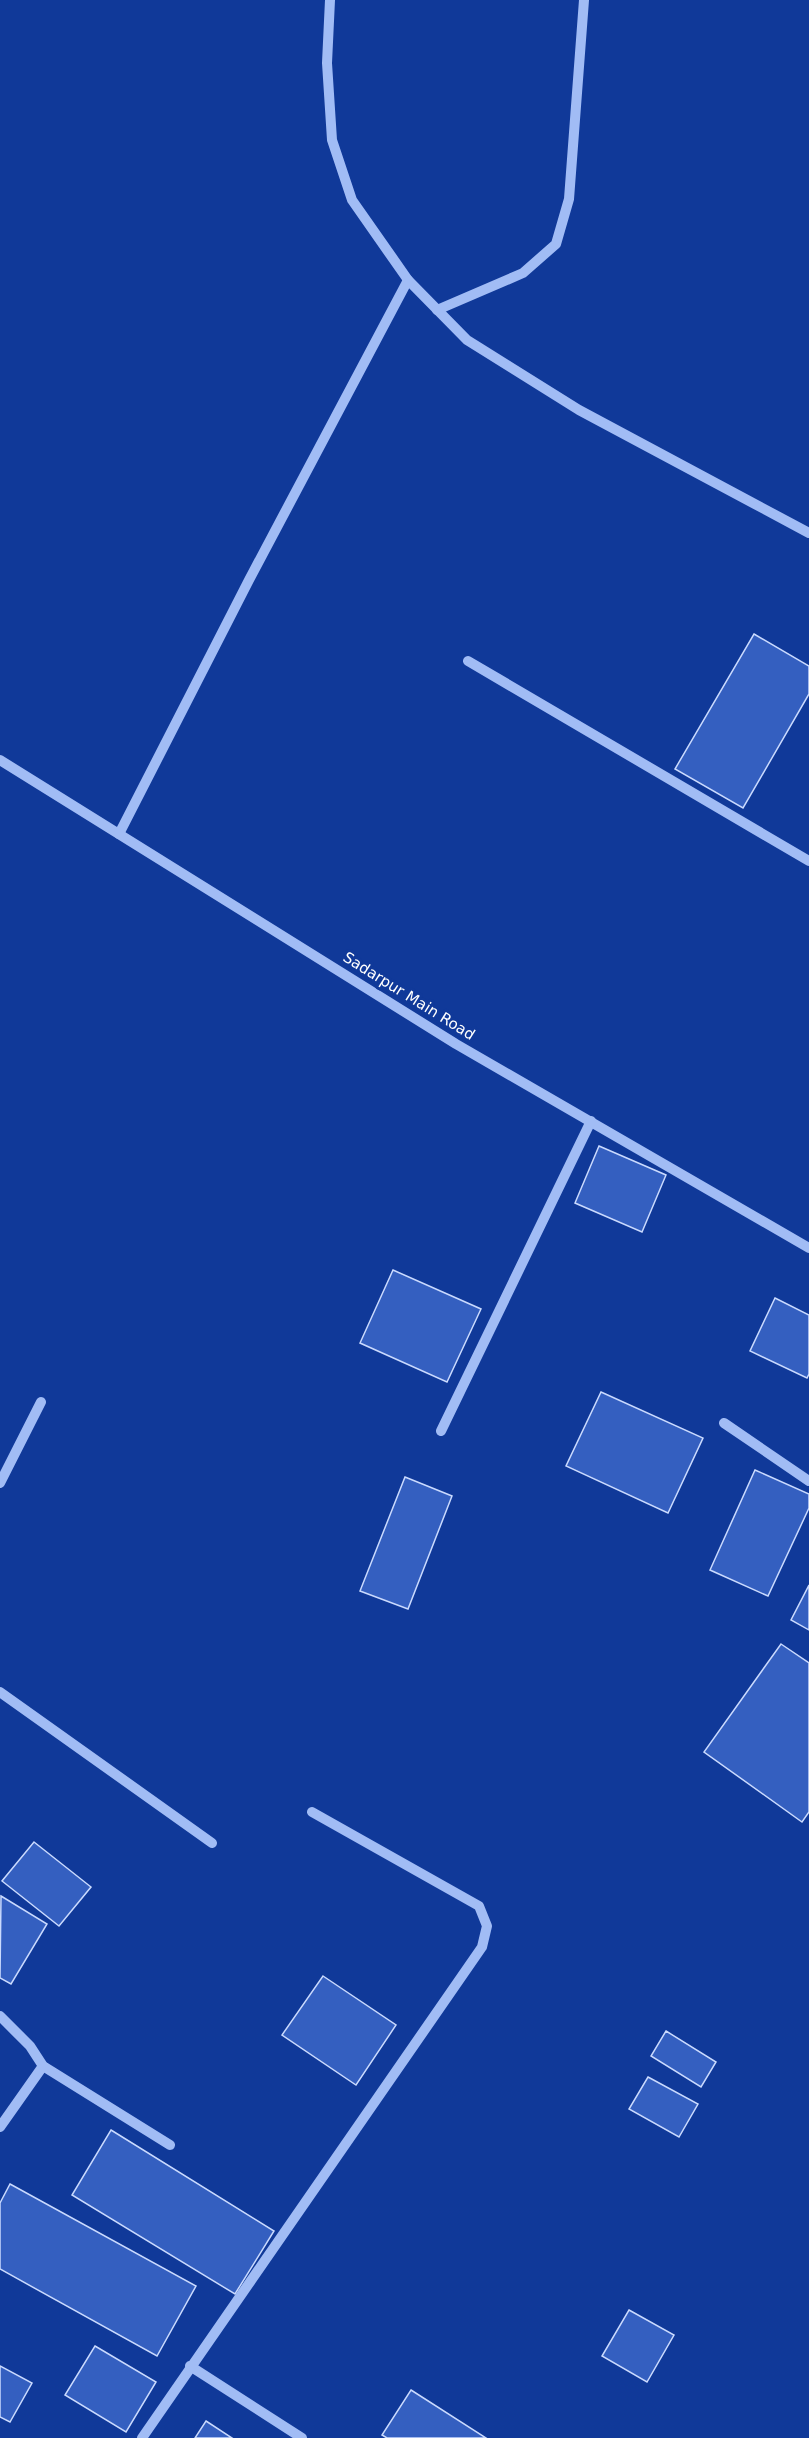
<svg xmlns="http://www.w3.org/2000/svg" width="809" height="2438" viewBox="0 0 809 2438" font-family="'DejaVu Sans',sans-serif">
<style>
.building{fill:#345fc0;stroke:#cadafe;stroke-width:1.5}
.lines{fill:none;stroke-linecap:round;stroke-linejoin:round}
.minor{stroke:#a1bcf5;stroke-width:10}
.labels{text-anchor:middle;stroke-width:6;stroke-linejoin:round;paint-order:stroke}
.street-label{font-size:15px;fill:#fff;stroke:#103999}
</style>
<rect width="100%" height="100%" fill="#103999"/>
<g class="building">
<path d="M754,634L809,666V694L743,808L675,769Z"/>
<path d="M599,1146L666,1175L642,1232L575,1203Z"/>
<path d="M393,1270L481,1309L447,1382L360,1343Z"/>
<path d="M775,1298L809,1315V1374L807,1378L750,1351Z"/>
<path d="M601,1392L703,1438L668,1513L566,1466Z"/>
<path d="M755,1470L809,1494V1508L768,1596L710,1570Z"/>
<path d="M405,1477L452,1496L408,1609L360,1591Z"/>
<path d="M809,1585V1630L791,1620Z"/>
<path d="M781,1644L809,1663V1812L802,1822L704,1752Z"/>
<path d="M34,1842L91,1887L59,1926L2,1881Z"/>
<path d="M1,1896L47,1924L11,1984L0,1978Z"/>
<path d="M323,1976L396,2025L356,2085L282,2035Z"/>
<path d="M666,2031L716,2062L701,2087L651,2056Z"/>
<path d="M648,2077L698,2104L679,2137L629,2109Z"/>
<path d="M111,2130L274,2231L235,2294L72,2195Z"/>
<path d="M10,2184L196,2286L157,2356L0,2269V2203Z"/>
<path d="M629,2310L674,2335L647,2382L602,2356Z"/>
<path d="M95,2346L156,2382L126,2432L65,2395Z"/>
<path d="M0,2366L32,2383L10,2422L0,2417Z"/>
<path d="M411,2390L486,2438H387L382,2435Z"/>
<path d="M206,2421L232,2438H195Z"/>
</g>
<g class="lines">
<g class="minor">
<path d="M330,0L327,63L332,140L352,200L408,280L467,340L579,410L809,533"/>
<path d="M437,310L523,273L556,244L569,199L584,0"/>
<path d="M468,661L809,861"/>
<path d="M0,760L456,1044L809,1248"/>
<path d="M119,834L249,580L408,280"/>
<path d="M724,1423L809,1481"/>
<path d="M441,1431L591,1121"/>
<path d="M0,1483L41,1402"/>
<path d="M0,1692L212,1843"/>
<path d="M0,2016L30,2046L43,2066L170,2145"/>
<path d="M0,2127L43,2066"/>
<path d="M190,2366L302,2438"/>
<path d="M142,2438L482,1947L487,1926L479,1906L312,1812"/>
</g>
</g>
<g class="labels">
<g class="street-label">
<text transform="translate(409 996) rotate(32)" y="5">Sadarpur Main Road</text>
</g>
</g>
</svg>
